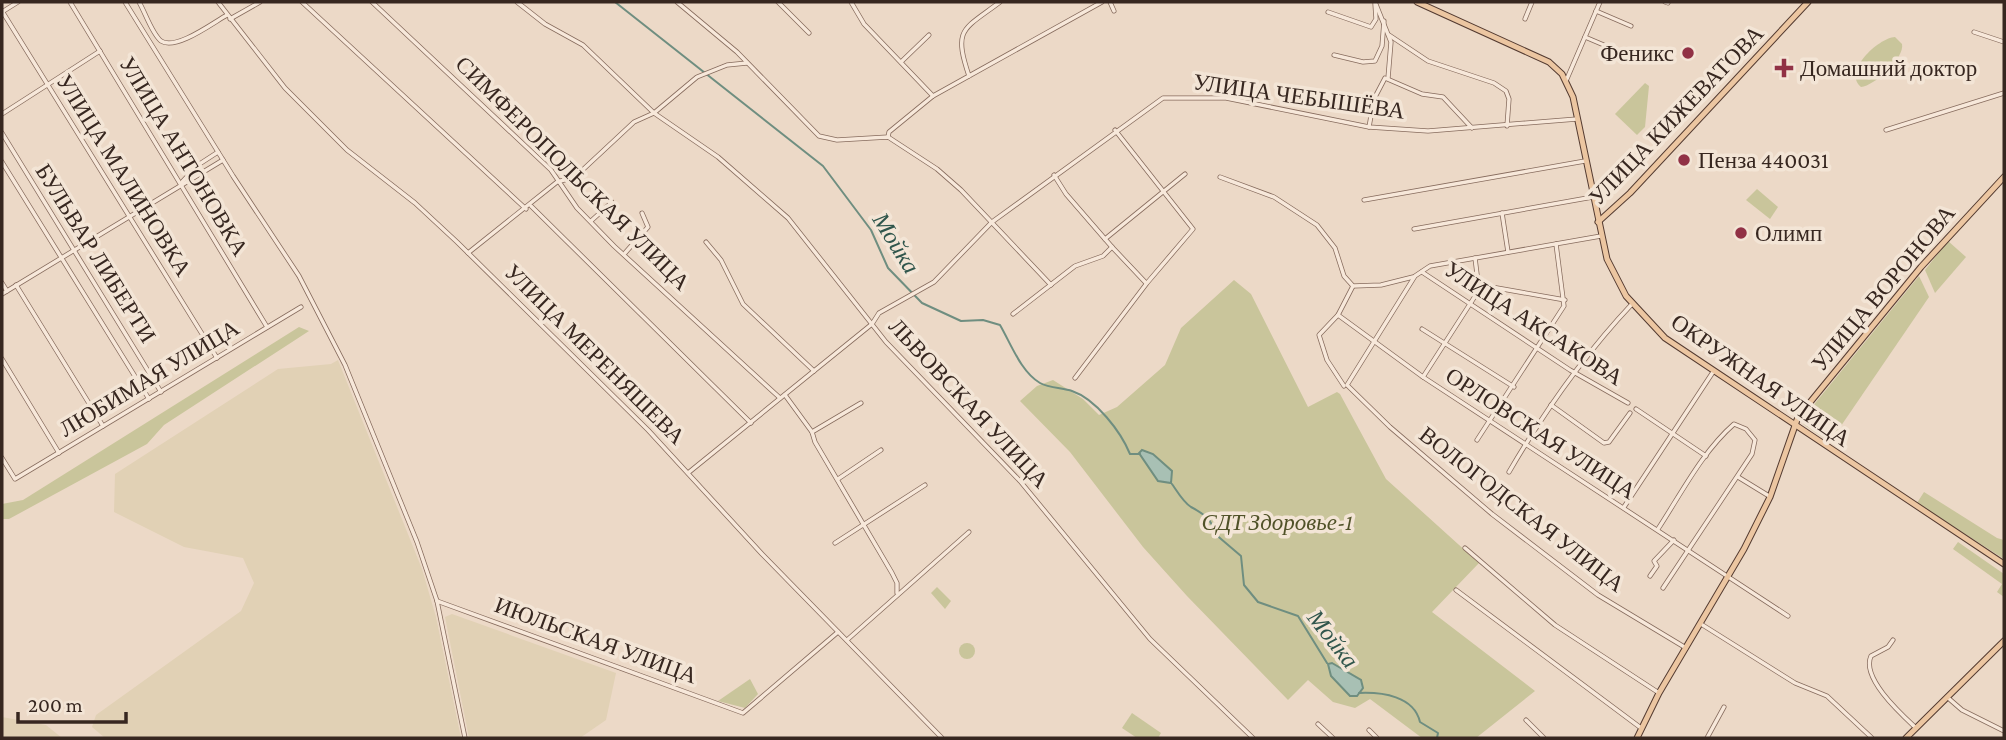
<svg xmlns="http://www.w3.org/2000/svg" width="2006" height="740" viewBox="0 0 2006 740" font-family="'Crimson Pro',serif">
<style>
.farmland{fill:#e1d1b5}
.green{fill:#c9c59b}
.water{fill:#a8c0b4;stroke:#6f8e80;stroke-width:2}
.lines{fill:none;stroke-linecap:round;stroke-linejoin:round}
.stream{stroke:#6f8e80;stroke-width:2}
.minor-casing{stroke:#866b5d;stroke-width:5}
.major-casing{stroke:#543b31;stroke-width:7}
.minor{stroke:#f7e8da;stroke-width:3.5}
.major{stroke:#ecc6a1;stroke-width:5}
.poi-dot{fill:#913145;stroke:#f3e5d6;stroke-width:2.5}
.labels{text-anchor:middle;stroke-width:7;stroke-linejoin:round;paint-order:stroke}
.poi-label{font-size:23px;fill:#372720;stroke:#f3e5d6;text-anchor:start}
.street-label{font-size:23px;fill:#372720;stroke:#f3e5d6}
.park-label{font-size:23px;font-style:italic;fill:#505228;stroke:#f3e5d6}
.water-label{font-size:24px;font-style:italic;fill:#30564c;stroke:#f3e5d6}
</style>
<rect width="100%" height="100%" fill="#ecd9c7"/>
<g class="farmland">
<path d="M338,360L422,569L436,617L461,738H105L92,727L96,715L241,611L254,583L243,558L184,547L114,512L115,474L278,369L331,364Z"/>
<path d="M452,614L616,673L606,720L580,738H469L445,617Z"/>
<path d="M2,717L46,725L62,738H2Z"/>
</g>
<g class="green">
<path d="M1895,37L1902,44C1905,58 1874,86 1861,87C1842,72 1878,38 1895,37Z"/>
<path d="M1645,83L1649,86L1645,127L1637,135L1615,114Z"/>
<path d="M1757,189L1778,207L1770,219L1746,200Z"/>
<path d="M1948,241L1966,257L1935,293L1925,270Z"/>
<path d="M1919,276L1929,297L1830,442L1803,424V418Z"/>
<path d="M1234,280L1251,294L1308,407L1337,392L1340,394L1386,479L1479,563L1432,612L1535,691L1476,738H1422L1370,699L1355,708L1333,702L1308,680L1288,700L1187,596L1143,547L1070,452L1020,401L1037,386L1053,380L1083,399L1099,415L1117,407L1165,365L1181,328Z"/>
<path d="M299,327L309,331L164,425L147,444L9,519H2V504L23,500Z"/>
<path d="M1924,492L1997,538L2004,540V559L1917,503Z"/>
<path d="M1958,542L2004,574V597L1997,592L2002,584L1953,549Z"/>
<path d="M937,587L951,601L945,609L931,593Z"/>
<circle cx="967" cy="651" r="8"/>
<path d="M750,679L758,694L745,708L718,701Z"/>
<path d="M1132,713L1161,733L1158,738H1137L1122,728Z"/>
</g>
<g class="water">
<path d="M1142,450L1153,454L1172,471L1171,483L1158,481L1139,453Z"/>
<path d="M1332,663L1361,680L1363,688L1357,696H1350L1331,676L1328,664Z"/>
</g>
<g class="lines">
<g class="stream">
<path d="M615,2L823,166L871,230L888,268L922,303L961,321L983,320L1000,325C1011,344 1021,372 1040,383C1049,388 1063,388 1072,391C1096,399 1121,432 1130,454H1140"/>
<path d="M1172,484C1177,491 1183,502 1191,507C1202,513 1213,519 1214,533L1241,556L1244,585L1258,602L1298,616L1327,663"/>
<path d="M1359,693C1382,692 1414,696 1420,722L1438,733L1437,738"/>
</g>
<g class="minor-casing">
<g id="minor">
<path d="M70,2L267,327"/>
<path d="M125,2L233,176L299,276L345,365L417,542L437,601L465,738"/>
<path d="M139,2C145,12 152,34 161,41C176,51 214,22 227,15"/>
<path d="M218,2L285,88L347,150L415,203L457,242L648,430L762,554L942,738"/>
<path d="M302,2L526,209"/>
<path d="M372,2L551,170L577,208L614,246L780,398"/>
<path d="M517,2L545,24L583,45L654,113L718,157L788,218L886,342L1020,481L1150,639L1253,738"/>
<path d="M677,2L737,52L819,136L837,140L888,137L937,169L961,190L1051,285"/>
<path d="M778,2L809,33"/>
<path d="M851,2L864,24L933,96"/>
<path d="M1110,2L1114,11"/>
<path d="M1375,2L1391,42L1388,78"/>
<path d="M1665,2L1668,3"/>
<path d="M2,11L217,358"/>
<path d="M1596,11L1631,26"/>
<path d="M2,12L18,2"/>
<path d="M1328,12L1371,27L1376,19L1375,4"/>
<path d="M230,19L260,2"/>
<path d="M1525,19L1532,2"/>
<path d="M1974,32L2004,42"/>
<path d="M1389,35L1428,61L1494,83L1506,91L1509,99L1507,126"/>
<path d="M1585,37L1625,54"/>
<path d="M1334,55L1363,62L1375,61L1382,46L1384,21"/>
<path d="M901,62L929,35"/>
<path d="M969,76C953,28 963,30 1000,2"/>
<path d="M1566,81L1600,2"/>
<path d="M2,114L100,51"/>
<path d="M1369,127L1374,99L1385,78L1422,94L1443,97L1472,128"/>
<path d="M1886,130L2004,93"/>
<path d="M2,133L161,392"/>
<path d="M888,137L889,132L933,96L1102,2"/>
<path d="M2,162L149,399"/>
<path d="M1054,175L1066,194L1105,239"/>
<path d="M1220,177L1274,197L1317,225L1335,248L1344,276L1353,286L1381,285L1413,277"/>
<path d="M182,182L198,165L218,152"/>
<path d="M1364,200L1585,161"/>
<path d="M531,206L751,423"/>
<path d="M1502,213L1508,252"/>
<path d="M591,221L612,202"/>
<path d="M1414,229L1593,197"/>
<path d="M1601,236L1430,266L1415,276L1347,385L1390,427L1492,514L1598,595L1686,648"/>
<path d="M706,242L721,260L743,304L814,371"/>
<path d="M1112,247L1146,283"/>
<path d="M468,253L557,182L575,177L634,122L654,113L697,77L727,65L747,63"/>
<path d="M625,253L648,227L642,213"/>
<path d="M1422,272L1570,370L1628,403"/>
<path d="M2,283L7,291"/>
<path d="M16,285L103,426"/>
<path d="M1480,285L1565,300"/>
<path d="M2,294L223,160"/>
<path d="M1013,314L1075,266L1103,256L1112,247L1105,239L1185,174"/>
<path d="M1338,315L1423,377L1788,616"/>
<path d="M1422,329L1514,387"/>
<path d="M2,359L59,453"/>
<path d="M1423,377L1479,290L1475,258"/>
<path d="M1075,378L1147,283L1193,229L1115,130"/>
<path d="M1344,386L1327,360L1319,335L1338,315L1353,286"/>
<path d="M785,395L812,432L815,442L892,573L897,583V593"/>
<path d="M1551,405L1604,443L1609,442L1630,413"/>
<path d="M1636,409L1706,456"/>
<path d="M812,432L861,403"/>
<path d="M1477,440L1564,306L1556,244"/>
<path d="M2,458L15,479L301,307"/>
<path d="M1509,472C1544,412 1584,355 1632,304"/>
<path d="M688,473L872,324L879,313L934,282L992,222L1163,98H1226L1369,127L1428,131L1577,119"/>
<path d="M1738,477L1769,496"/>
<path d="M838,479L881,450"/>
<path d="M1624,507L1713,372"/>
<path d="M1658,529C1681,494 1702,452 1734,424L1746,429L1755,440L1752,454L1663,588"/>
<path d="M835,543L925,485"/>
<path d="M1465,548L1555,625L1659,693"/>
<path d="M1650,576L1657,566L1654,561L1674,540"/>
<path d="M1456,590L1641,728"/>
<path d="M437,601L743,713L838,632"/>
<path d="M1701,624L1795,683L1827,696L1872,738"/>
<path d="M847,640L969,532"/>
<path d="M1893,640L1888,647L1871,656C1861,678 1901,714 1916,728"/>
<path d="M1947,697L1962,710L2004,731"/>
<path d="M1526,720L1544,738"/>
<path d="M1318,724L1333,738"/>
<path d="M1369,730L1377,738"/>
<path d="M1707,738L1724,707"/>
</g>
</g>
<g class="major-casing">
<g id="major">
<path d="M1417,2L1549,62L1562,74L1573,97L1607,259L1626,296L1665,338L2004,564"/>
<path d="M1598,222L1630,193L1808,2"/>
<path d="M1637,738L1659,693L1744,549L1770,497L1798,417L1921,267L2004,177"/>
<path d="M1906,738L2004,641"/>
</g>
</g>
<use href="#minor" class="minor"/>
<use href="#major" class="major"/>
</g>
<g class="poi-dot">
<circle cx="1688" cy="53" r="7"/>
<path d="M1780.5 57.5h7v7h7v7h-7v7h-7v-7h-7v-7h7z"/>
<circle cx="1684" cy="160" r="7"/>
<circle cx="1741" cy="233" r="7"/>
</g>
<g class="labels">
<g class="poi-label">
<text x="1674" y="61" text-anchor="end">Феникс</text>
<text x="1800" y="76">Домашний доктор</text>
<text x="1698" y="168">Пенза 440031</text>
<text x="1755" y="241">Олимп</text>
</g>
<g class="street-label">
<text transform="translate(1299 96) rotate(8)" y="8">УЛИЦА ЧЕБЫШЁВА</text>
<text transform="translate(1676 115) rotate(-46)" y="8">УЛИЦА КИЖЕВАТОВА</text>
<text transform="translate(184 156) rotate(59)" y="8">УЛИЦА АНТОНОВКА</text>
<text transform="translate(573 173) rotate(45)" y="8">СИМФЕРОПОЛЬСКАЯ УЛИЦА</text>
<text transform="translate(124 175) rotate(58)" y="8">УЛИЦА МАЛИНОВКА</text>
<text transform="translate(96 253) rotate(58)" y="8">БУЛЬВАР ЛИБЕРТИ</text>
<text transform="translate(1883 288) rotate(-50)" y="8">УЛИЦА ВОРОНОВА</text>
<text transform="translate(1534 323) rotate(33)" y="8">УЛИЦА АКСАКОВА</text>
<text transform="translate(595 354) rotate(45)" y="8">УЛИЦА МЕРЕНЯШЕВА</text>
<text transform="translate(149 378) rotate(-31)" y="8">ЛЮБИМАЯ УЛИЦА</text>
<text transform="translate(1761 380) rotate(35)" y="8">ОКРУЖНАЯ УЛИЦА</text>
<text transform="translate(969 403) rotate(47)" y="8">ЛЬВОВСКАЯ УЛИЦА</text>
<text transform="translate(1541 433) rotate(33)" y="8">ОРЛОВСКАЯ УЛИЦА</text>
<text transform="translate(1522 509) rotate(38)" y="8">ВОЛОГОДСКАЯ УЛИЦА</text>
<text transform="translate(596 640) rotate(20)" y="8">ИЮЛЬСКАЯ УЛИЦА</text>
</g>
<g class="park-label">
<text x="1277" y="530">СДТ Здоровье-1</text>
</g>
<g class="water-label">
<text transform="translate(896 243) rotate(58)" y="8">Мойка</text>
<text transform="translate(1333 639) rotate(52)" y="8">Мойка</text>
</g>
</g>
<rect width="2006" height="740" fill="none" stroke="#372720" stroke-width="7"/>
<path d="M18 712v10h108v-10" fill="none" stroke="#372720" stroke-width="3.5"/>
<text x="28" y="712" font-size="21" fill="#372720" stroke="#f3e5d6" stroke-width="5" paint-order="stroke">200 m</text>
</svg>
